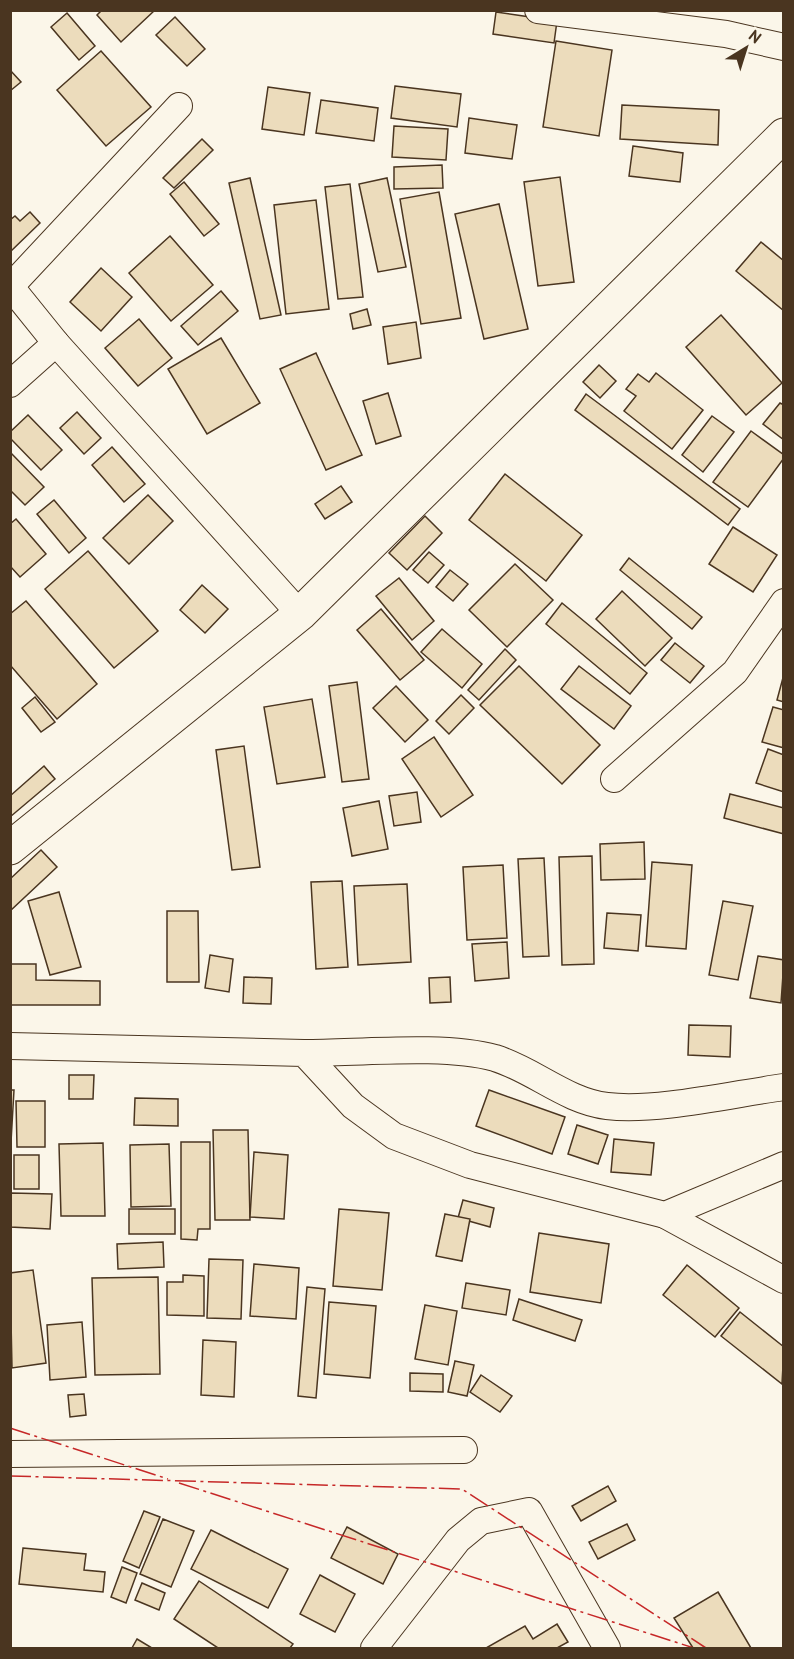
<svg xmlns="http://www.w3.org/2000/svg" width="794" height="1659" viewBox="0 0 794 1659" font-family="'PT Sans',sans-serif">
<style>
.building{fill:#ecdcbc;stroke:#4a3520;stroke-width:1.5}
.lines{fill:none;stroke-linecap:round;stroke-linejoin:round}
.street-casing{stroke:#4a3520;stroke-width:28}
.secondary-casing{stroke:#4a3520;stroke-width:35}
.street{stroke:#fbf6e9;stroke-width:26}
.secondary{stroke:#fbf6e9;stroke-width:33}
.power{stroke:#c62828;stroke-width:1.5;stroke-dasharray:21 4.5 3 4.5;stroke-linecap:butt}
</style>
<rect width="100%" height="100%" fill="#fbf6e9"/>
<g class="building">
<path d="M102,10H155L121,42L97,15Z"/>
<path d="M496,12L557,21L554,43L493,34Z"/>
<path d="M67,13L95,46L79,60L51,27Z"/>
<path d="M175,17L205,49L187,66L156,35Z"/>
<path d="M556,41L612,50L599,136L543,127Z"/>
<path d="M101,51L151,107L106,146L57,90Z"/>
<path d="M10,70L21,82L10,91Z"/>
<path d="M395,86L461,94L457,127L391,118Z"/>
<path d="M268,87L310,93L304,135L262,129Z"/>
<path d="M321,100L378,108L374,141L316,133Z"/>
<path d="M622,105L719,110L718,145L620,139Z"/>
<path d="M469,118L517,125L512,159L465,153Z"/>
<path d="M394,126L448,129L446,160L392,157Z"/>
<path d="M202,139L213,150L174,188L163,178Z"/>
<path d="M633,146L683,153L680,182L629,176Z"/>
<path d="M442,165L443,188L394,189V167Z"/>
<path d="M560,177L574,282L538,286L524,182Z"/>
<path d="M250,178L281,315L260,319L229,183Z"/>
<path d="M387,178L406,267L378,272L359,184Z"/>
<path d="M184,182L219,224L204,236L170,194Z"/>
<path d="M350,184L363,297L338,299L325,187Z"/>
<path d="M439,192L461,318L421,324L400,199Z"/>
<path d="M316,200L329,309L286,314L274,205Z"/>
<path d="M499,204L528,329L484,339L455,214Z"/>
<path d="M30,212L40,223L10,252V220L15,216L20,221Z"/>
<path d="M170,236L213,285L171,321L129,273Z"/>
<path d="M761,242L784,261V311L736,271Z"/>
<path d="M101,268L132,297L101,331L70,302Z"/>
<path d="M221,291L238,311L198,345L181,326Z"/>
<path d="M367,309L371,325L353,329L350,314Z"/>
<path d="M721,315L782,383L746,415L686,347Z"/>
<path d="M139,319L172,358L138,386L105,348Z"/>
<path d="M416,322L421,358L388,364L383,327Z"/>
<path d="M221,338L260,403L207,434L168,369Z"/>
<path d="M316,353L362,455L326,470L280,369Z"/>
<path d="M599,365L616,381L600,398L583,382Z"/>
<path d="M656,373L703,410L672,449L624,411L636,396L626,389L638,374L649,382Z"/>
<path d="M388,393L401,436L376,444L363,401Z"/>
<path d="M586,394L740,509L728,525L575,410Z"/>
<path d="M780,403L784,405V440L763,424Z"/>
<path d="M77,412L101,438L84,454L60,428Z"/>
<path d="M28,415L62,450L41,470L10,438V432Z"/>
<path d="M712,416L734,432L703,472L682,455Z"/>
<path d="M751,431L784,455V458L748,507L713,482Z"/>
<path d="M112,447L145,484L124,502L92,465Z"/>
<path d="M10,452L44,487L25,505L10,490Z"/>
<path d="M505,474L582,535L546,581L469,520Z"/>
<path d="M341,486L352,502L325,519L315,504Z"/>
<path d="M148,495L173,521L129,564L103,538Z"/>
<path d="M54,500L86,538L69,553L37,514Z"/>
<path d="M425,516L442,533L407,570L389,553Z"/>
<path d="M16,519L46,554L20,577L10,566V524Z"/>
<path d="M733,527L777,555L753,592L709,564Z"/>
<path d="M88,551L158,631L114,668L45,589Z"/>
<path d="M429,552L444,565L428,583L413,570Z"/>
<path d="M629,558L702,617L692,629L620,570Z"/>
<path d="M515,564L553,600L507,647L469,610Z"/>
<path d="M450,570L468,584L453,601L436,587Z"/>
<path d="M399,578L434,621L412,640L376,596Z"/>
<path d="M202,585L228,609L205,633L180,610Z"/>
<path d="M622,591L672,638L645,666L596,619Z"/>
<path d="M26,601L97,684L57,719L10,665V614Z"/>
<path d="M562,603L647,673L630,694L546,624Z"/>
<path d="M381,609L424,660L400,680L357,630Z"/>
<path d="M442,629L482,664L462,688L421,652Z"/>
<path d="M675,643L704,666L690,683L661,660Z"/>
<path d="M505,649L516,660L479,700L468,690Z"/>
<path d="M519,666L600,745L562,784L480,705Z"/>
<path d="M579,666L631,706L614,729L561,689Z"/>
<path d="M784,674V702L777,700Z"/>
<path d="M357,682L369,779L342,782L329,686Z"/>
<path d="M396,686L428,720L405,742L373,708Z"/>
<path d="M461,695L474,708L449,734L436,721Z"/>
<path d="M35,697L55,722L41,732L22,708Z"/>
<path d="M312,699L325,777L277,784L264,707Z"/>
<path d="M773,707L784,710V748L762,742Z"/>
<path d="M434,737L473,795L441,817L402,759Z"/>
<path d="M244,746L260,867L232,870L216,750Z"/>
<path d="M768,749L784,755V792L756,783Z"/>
<path d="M44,766L55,779L10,817V796Z"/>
<path d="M417,792L421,822L394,826L389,796Z"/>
<path d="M730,794L784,808V834L724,818Z"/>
<path d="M379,801L388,849L352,856L343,808Z"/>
<path d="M644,842L645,879L601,880L600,844Z"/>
<path d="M41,850L57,867L10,911V879Z"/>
<path d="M592,856L594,964L562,965L559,857Z"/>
<path d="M544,858L549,956L523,957L518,859Z"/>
<path d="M652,862L692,865L686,949L646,946Z"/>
<path d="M503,865L507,938L467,940L463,867Z"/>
<path d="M342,881L348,967L316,969L311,882Z"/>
<path d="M407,884L411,962L358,965L354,886Z"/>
<path d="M59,892L81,967L50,975L28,901Z"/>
<path d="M723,901L753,906L738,980L709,975Z"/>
<path d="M167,911H198L199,982H167Z"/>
<path d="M607,913L641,915L638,951L604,948Z"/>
<path d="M507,942L509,978L475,981L472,944Z"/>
<path d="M210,955L233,959L229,992L205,988Z"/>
<path d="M758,956L784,960L781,1003L750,998Z"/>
<path d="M10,964H36V980L100,981V1005H10Z"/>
<path d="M244,977L272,978L271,1004L243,1003Z"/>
<path d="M450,977L451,1002L430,1003L429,978Z"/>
<path d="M689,1025L731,1026L730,1057L688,1055Z"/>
<path d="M69,1075H94L93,1099H69Z"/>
<path d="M10,1090H14L11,1142H10Z"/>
<path d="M489,1090L565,1117L552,1154L476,1126Z"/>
<path d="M135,1098L178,1099V1126L134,1125Z"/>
<path d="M16,1101H45V1147H17Z"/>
<path d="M577,1125L608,1135L598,1164L568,1154Z"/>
<path d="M213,1130H248L250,1220H215Z"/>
<path d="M614,1139L654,1143L651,1175L611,1172Z"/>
<path d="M181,1142H210V1229H198L197,1240L181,1239Z"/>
<path d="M103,1143L105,1216H61L59,1144Z"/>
<path d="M169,1144L171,1206L131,1207L130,1145Z"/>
<path d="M254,1152L288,1155L284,1219L250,1217Z"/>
<rect x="14" y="1155" width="25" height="34"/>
<path d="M11,1193L52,1194L50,1229L10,1227Z"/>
<path d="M463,1200L494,1208L490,1227L458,1218Z"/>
<rect x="129" y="1209" width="46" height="25"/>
<path d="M339,1209L389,1213L382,1290L333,1286Z"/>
<path d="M445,1214L470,1219L462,1261L436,1256Z"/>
<path d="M539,1233L609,1244L601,1303L530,1292Z"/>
<path d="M163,1242L164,1267L118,1269L117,1244Z"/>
<path d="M209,1259L243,1260L241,1319L207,1318Z"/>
<path d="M254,1264L299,1268L296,1319L250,1316Z"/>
<path d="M687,1265L739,1308L715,1337L663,1295Z"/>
<path d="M33,1270L46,1363L12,1368L10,1273Z"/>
<path d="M183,1275L204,1276V1316L167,1315V1282H183Z"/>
<path d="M158,1277L160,1374L95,1375L92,1278Z"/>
<path d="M466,1283L510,1290L506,1315L462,1308Z"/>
<path d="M307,1287L325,1289L316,1398L298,1396Z"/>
<path d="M519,1299L582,1320L575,1341L513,1320Z"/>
<path d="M329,1302L376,1306L370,1378L324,1374Z"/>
<path d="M425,1305L457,1311L448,1365L415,1359Z"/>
<path d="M740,1312L784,1347L782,1384L721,1336Z"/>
<path d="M82,1322L86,1377L50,1380L47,1325Z"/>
<path d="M203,1340L236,1342L234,1397L201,1395Z"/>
<path d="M455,1361L474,1365L467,1396L448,1392Z"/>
<path d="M410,1373L443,1374V1392L410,1391Z"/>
<path d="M481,1375L512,1396L500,1412L470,1392Z"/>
<path d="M84,1394L86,1415L70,1417L68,1395Z"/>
<path d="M608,1486L616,1501L581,1521L572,1506Z"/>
<path d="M144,1511L160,1517L139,1568L123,1561Z"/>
<path d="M163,1519L194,1531L171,1587L140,1574Z"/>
<path d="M627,1524L635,1540L598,1559L589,1542Z"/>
<path d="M347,1527L398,1554L383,1584L331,1558Z"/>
<path d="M211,1530L288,1569L268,1608L191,1569Z"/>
<path d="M23,1548L86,1554L84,1570L105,1572L103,1592L19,1584Z"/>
<path d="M122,1567L137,1573L126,1603L111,1597Z"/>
<path d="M320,1575L355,1594L335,1632L300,1614Z"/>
<path d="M199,1581L293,1644L290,1648H218L174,1619Z"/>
<path d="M142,1583L165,1593L159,1610L135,1600Z"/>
<path d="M718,1592L751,1648H693L674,1618Z"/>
<path d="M557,1624L568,1642L557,1648H486L525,1626L533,1639Z"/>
<path d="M137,1639L152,1648H132Z"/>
</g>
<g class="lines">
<g class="street-casing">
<g id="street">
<path d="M538,10L726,34L784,47"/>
<path d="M10,286L56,343L300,614"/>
<path d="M11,286L179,106"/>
<path d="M10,384L56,343"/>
<path d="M614,779L735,672L784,602"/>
<path d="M10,1046L304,1053L353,1106L394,1136L470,1165L665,1215L784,1165"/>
<path d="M304,1053C359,1053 444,1044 495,1058C534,1070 566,1101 607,1106C656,1112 733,1094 784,1087"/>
<path d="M665,1215L784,1280"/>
<path d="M10,1454L464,1450"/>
<path d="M374,1648L458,1540L481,1521L529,1511L607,1648"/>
</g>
</g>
<g class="secondary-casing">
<path id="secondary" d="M10,848L300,614L784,135"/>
</g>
<use href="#street" class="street"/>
<use href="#secondary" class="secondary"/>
<g class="power">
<path d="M10,1428L168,1479"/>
<path d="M10,1476L462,1489L706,1648"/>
<path d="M179,1483L694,1648"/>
</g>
</g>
<rect width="794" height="1659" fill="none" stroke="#4a3520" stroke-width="24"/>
<g transform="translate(746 48) rotate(38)" stroke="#fbf6e9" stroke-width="4.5" paint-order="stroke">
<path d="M0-4.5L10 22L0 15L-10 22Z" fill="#4a3520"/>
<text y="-9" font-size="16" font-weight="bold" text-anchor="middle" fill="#4a3520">N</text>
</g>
</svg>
